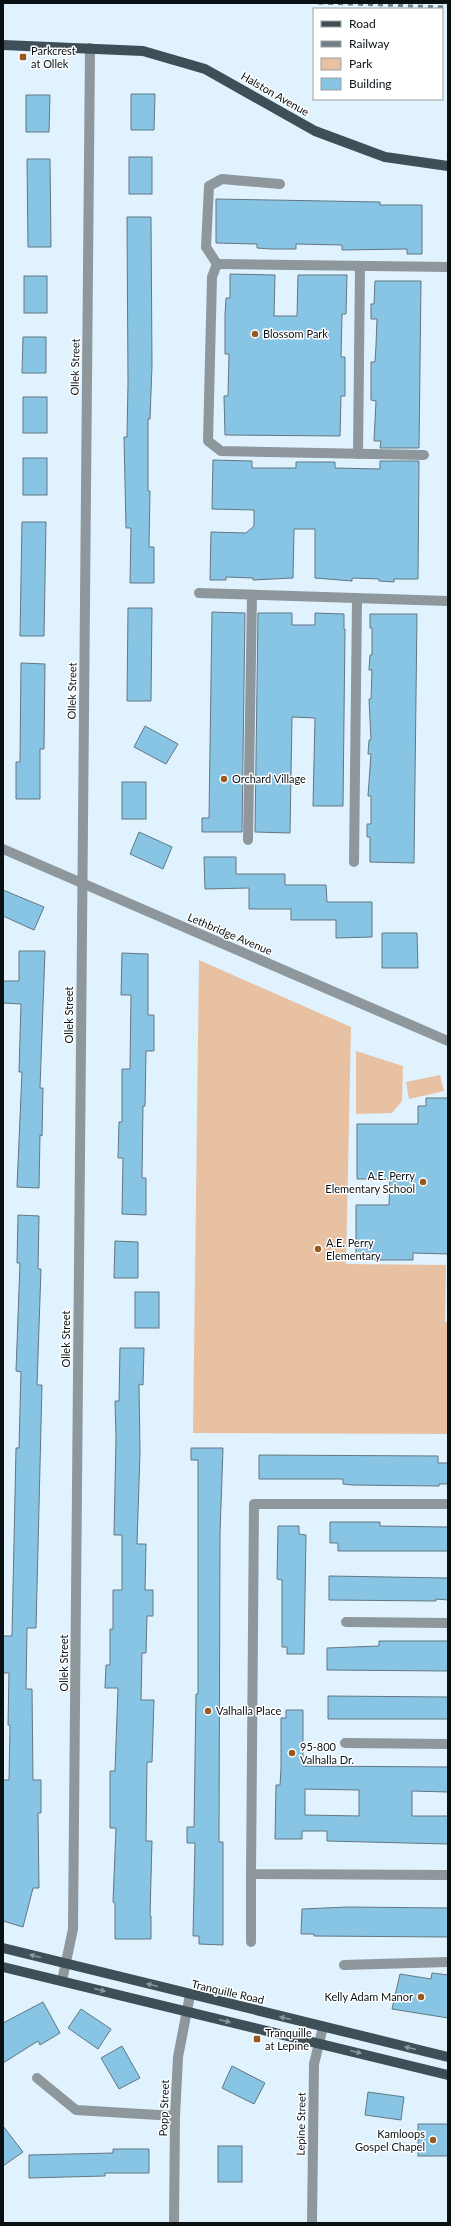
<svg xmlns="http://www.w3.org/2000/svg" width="451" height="2226" viewBox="0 0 451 2226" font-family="Lato,sans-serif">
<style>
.green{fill:#e8c1a3}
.building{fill:#88c4e3;stroke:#627783;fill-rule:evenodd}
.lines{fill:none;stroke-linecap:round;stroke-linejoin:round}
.minor{stroke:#8d979c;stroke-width:10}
.major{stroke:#3f4f58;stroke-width:10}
.rail{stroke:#717e86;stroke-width:3;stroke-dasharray:5 5;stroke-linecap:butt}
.oneway{fill:#8c959b}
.poi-dot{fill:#985920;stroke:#fff;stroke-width:1.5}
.labels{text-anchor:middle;stroke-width:3;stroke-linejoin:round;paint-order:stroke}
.poi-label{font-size:11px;fill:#091115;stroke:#fff;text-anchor:start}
.street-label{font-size:11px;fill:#091115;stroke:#fff}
</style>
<rect width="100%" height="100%" fill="#e0f2fd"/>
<g class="green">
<path d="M199,960L351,1027L346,1264L446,1265L445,1322H448V1434L193,1433Z"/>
<path d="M356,1051L403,1066L402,1101L392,1113L356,1114Z"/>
<path d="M440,1075L444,1091L409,1099L406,1082Z"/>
</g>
<g class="building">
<path d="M131,94H155L154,130H131Z"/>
<path d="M26,95H50L49,132H26Z"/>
<rect x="129" y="157" width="23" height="37"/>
<path d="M27,159H50L51,247H28Z"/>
<path d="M216,199L380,202V205H422V254H407V249L342,250V245L296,244V249H271L257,248V244L216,243Z"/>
<path d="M127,217H151L152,365L150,419H148V491H150L149,547H154V583H130L131,528H126L124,437H127L128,383Z"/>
<path d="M230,274L275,275L274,316H297L298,275H347L346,314H342L341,357H345V396H341L340,436L225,435L224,396H228L229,354H225V315L226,298H230Z"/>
<rect x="24" y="276" width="23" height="37"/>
<path d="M375,281H421L419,448H380L381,441H374L376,401L371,400V362H375L376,345L377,319H371V304H374Z"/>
<path d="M23,337H46V373H22Z"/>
<rect x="23" y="397" width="24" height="36"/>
<rect x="23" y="458" width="24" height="37"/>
<path d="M213,460L252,461V468H296V462H335V468L380,469V461H419L418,579H394V582L379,581V579L352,578V581L315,578V529H294L293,578L253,580V578L226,577V580H210L211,532L246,533L254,526V510L212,509Z"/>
<path d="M22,522H46L44,636H20Z"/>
<path d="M128,608H152L151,701H127Z"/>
<path d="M212,612L245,613L242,832H202V818H209Z"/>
<path d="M258,613H292V625H315V613L344,614V629H345L343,806H313L315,718L292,717L290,833L255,832Z"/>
<path d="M370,614H417L414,863L370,862V837H367V824H371V796H368L371,754H368L369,740H371L369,699H371L372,670H369L370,655H372V628H370Z"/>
<path d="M21,663L45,664L44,749H40V799H16V762H20Z"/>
<path d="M145,726L178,744L166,764L134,747Z"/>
<rect x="122" y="782" width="24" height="37"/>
<path d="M139,832L172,847L163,869L130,854Z"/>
<path d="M204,857H236V874H285V885H326L327,902H372V937L336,938V920H291V909H249V888L205,889Z"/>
<path d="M3,890L44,907L34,930L3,916Z"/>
<path d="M382,933H417L418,968H382Z"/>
<path d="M19,951H45L40,1088H43L42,1136L40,1135L39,1188L17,1187L22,1072H19L21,1004L3,1003V981H19Z"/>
<path d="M122,953L148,954V1015H154V1051H146L145,1106H143L142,1178H146V1215L122,1214L123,1158H118L119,1122H122V1069H130L131,995H121Z"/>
<path d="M426,1098H448V1254L413,1253V1260H356V1205H389L390,1179H357V1124H418V1106H426Z"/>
<path d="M18,1215L39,1216L38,1269H41L37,1385H42L36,1628H27L26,1689H32L33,1780H41V1813H38L39,1888H33L23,1927L3,1921V1780H9L10,1725H8L9,1673H3V1636H12L16,1448H19L21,1372L16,1371L20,1263H17Z"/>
<path d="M115,1241L138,1242V1278H114Z"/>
<rect x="135" y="1292" width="24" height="36"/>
<path d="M120,1348H144L143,1385L139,1384L140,1452L137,1544H146L145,1590H153V1616H147L146,1653H142L141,1700H154L152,1762H147L146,1841H152L150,1916H151V1939H115V1903L113,1902L116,1828H110V1771H115L118,1688H105L106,1665H110V1629H113V1590H122V1535H114L116,1437L115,1401H119Z"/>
<path d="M191,1448H223L220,1534L219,1842H223V1945L199,1944V1936H193L195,1843H187V1827H194L196,1694H198V1460H191Z"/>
<path d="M259,1455L438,1456V1463H448V1484H439V1486L353,1485L343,1484V1479H259Z"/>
<path d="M330,1522H380V1526L448,1527V1551H338V1543H330Z"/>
<path d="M278,1526H299V1534L306,1535L304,1654H287V1647H282V1580L277,1579Z"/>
<path d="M329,1576L448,1578V1600L436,1599V1601L329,1600Z"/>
<path d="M379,1641H448V1671L327,1670V1648L379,1646Z"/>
<path d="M328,1696L448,1697V1719H328Z"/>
<path d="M286,1710H303V1766L448,1767V1792L412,1791V1816H448V1844L327,1841V1831H302V1839H275L276,1785H280L281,1768V1718H286ZM305,1789L359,1790V1816L305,1815Z"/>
<path d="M347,1907L448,1908V1937L314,1936V1934H301L302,1909Z"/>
<path d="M432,1973L448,1975V2018L392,2009L400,1974L431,1979Z"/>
<path d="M43,2002L60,2033L40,2045L38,2041L3,2063V2023Z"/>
<path d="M81,2009L111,2029L98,2049L68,2028Z"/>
<path d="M122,2046L140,2078L119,2089L101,2058Z"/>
<path d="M232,2066L265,2083L254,2104L222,2088Z"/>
<path d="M368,2092L404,2097L401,2120L365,2115Z"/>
<rect x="418" y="2124" width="30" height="32"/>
<path d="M3,2126L23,2152L3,2166Z"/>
<rect x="218" y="2146" width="24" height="36"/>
<path d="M113,2149H149V2173H105V2176L29,2178V2155L113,2153Z"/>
</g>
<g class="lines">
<g class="minor">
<path d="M217,264L212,277L208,441L221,451L424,455"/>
<path d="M217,264L448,267"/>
<path d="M217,264L206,247L209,186L222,179L280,184"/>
<path d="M358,454L360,266"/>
<path d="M199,593L448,601"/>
<path d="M248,840L252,595"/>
<path d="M3,849L448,1041"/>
<path d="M354,862L357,599"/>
<path d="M448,1504H254L251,1874L448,1875"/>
<path d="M346,1622L448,1623"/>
<path d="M345,1743L448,1744"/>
<path d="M251,1942V1874"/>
<path d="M344,1965L448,1962"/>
<path d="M62,1981L73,1929L90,48"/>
<path d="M37,2078L76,2110L175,2116"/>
<path d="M174,2223L175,2116L178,2057L190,1995"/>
<path d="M312,2223L314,2064L323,2027"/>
</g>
<g class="major">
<path d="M3,45L143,51L205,69L315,131L385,157L448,166"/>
<path d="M3,1948L448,2057"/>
<path d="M3,1967L448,2075"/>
</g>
<path class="rail" d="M318,3L448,7"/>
</g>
<defs><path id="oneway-solid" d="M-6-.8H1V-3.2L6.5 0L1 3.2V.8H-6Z"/></defs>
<g class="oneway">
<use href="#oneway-solid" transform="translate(35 1956) rotate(-166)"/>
<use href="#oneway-solid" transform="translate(152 1985) rotate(-166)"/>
<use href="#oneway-solid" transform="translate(100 1990) rotate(14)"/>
<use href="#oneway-solid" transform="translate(285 2018) rotate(-166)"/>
<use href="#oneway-solid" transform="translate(225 2021) rotate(14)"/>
<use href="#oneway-solid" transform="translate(410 2048) rotate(-166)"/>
<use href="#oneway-solid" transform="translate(356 2052) rotate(14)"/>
</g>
<g class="poi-dot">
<rect x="19" y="53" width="8" height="8" rx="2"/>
<circle cx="255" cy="334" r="4"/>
<circle cx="224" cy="779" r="4"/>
<circle cx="423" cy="1182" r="4"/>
<circle cx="318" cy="1249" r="4"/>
<circle cx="208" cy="1711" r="4"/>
<circle cx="292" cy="1753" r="4"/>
<circle cx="421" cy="1997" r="4"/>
<rect x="253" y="2035" width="8" height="8" rx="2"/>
<circle cx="433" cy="2140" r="4"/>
</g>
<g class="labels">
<g class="poi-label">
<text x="31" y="55">Parkcrest<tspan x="31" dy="13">at Ollek</tspan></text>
<text x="263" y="338">Blossom Park</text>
<text x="232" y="783">Orchard Village</text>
<text x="415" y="1180" text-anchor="end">A.E. Perry<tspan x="415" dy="13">Elementary School</tspan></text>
<text x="326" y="1247">A.E. Perry<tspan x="326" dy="13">Elementary</tspan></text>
<text x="216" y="1715">Valhalla Place</text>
<text x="300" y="1751">95-800<tspan x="300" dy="13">Valhalla Dr.</tspan></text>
<text x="413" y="2001" text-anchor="end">Kelly Adam Manor</text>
<text x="265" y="2037">Tranquille<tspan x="265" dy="13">at Lepine</tspan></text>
<text x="425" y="2138" text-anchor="end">Kamloops<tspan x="425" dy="13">Gospel Chapel</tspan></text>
</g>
<g class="street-label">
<text transform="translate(275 94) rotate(30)" y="4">Halston Avenue</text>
<text transform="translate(75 367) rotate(-89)" y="4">Ollek Street</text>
<text transform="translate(72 691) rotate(-89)" y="4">Ollek Street</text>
<text transform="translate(230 934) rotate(23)" y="4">Lethbridge Avenue</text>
<text transform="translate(69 1015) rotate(-90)" y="4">Ollek Street</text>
<text transform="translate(66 1339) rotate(-90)" y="4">Ollek Street</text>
<text transform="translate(64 1663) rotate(-90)" y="4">Ollek Street</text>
<text transform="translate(228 1992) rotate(13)" y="4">Tranquille Road</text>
<text transform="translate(164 2108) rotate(-88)" y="4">Popp Street</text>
<text transform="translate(301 2124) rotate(-89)" y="4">Lepine Street</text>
</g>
</g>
<rect width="451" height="2226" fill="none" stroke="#091115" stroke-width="8"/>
<rect x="313" y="8" width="130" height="92" fill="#ffffff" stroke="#9da0a1"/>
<rect x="321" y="21" width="20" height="6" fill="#3f4f58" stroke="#9da0a1"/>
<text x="349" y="28" font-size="12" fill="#091115">Road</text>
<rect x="321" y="41" width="20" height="6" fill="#717e86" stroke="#9da0a1"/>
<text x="349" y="48" font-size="12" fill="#091115">Railway</text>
<rect x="321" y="58" width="20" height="12" fill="#e8c1a3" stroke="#9da0a1"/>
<text x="349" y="68" font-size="12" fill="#091115">Park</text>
<rect x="321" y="78" width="20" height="12" fill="#88c4e3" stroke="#9da0a1"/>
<text x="349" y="88" font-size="12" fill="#091115">Building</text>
</svg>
